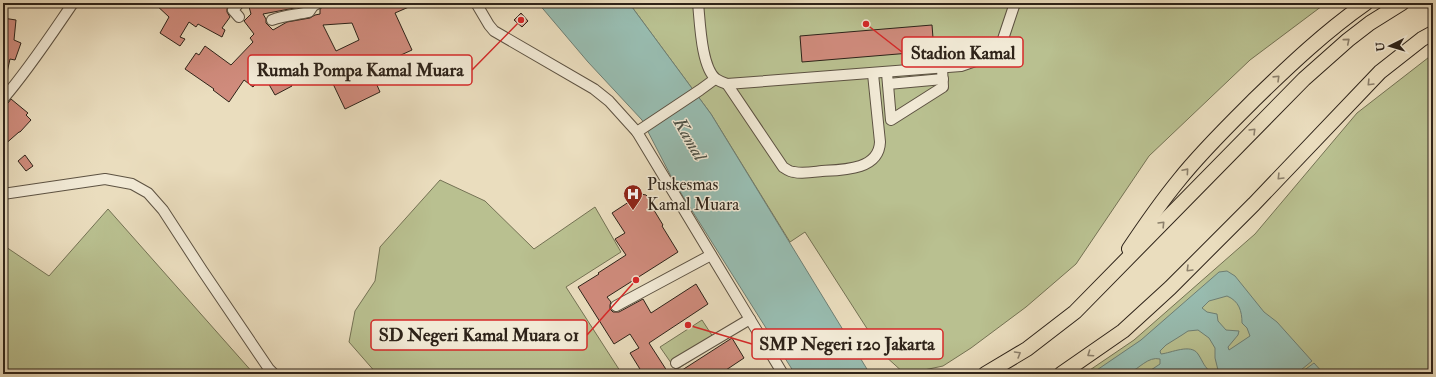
<svg xmlns="http://www.w3.org/2000/svg" width="1436" height="377" viewBox="0 0 1436 377" font-family="'IM FELL Double Pica',serif">
<style>
.green{fill:#b9c090;stroke:#747254}
.water{fill:#98bcb0;stroke:#6e7f74;fill-rule:evenodd}
.building{fill:#cf8b7c;stroke:#2e2319;fill-rule:evenodd}
.lines{fill:none;stroke-linecap:round;stroke-linejoin:round}
.minor-casing{stroke:#5d5242;stroke-width:12}
.highway-casing{stroke:#2e2319;stroke-width:16}
.minor{stroke:#f1e9d5;stroke-width:10}
.highway{stroke:#eaddbe;stroke-width:14}
.oneway{stroke:#8c806c}
.labels{text-anchor:middle;stroke-width:3;stroke-linejoin:round;paint-order:stroke}
.poi-label{font-size:17px;fill:#2e2319;stroke:#f1e9d5;text-anchor:start}
.water-label{font-size:18px;font-style:italic;fill:#4e5146;stroke:#f1e9d5}
.leader{fill:none;stroke:#d62828;stroke-width:1.5}
.callout-dot{fill:#d62828;stroke:#f1e9d5;stroke-width:1.5}
.callout{fill:#f1e9d5;stroke:#d62828;stroke-width:1.5}
.callout-label{font-size:18px;text-anchor:middle;font-weight:bold;fill:#2e2319}
</style>
<rect width="100%" height="100%" fill="#eaddbe"/>
<filter id="stains"><feTurbulence type="fractalNoise" baseFrequency=".005" numOctaves="4"/><feColorMatrix values="0 0 0 0 .2 0 0 0 0 .09 0 0 0 0 .02 0 0 0 .5 -.17"/></filter>
<radialGradient id="worn" r=".72"><stop offset=".6" stop-color="#630" stop-opacity="0"/><stop offset="1" stop-color="#630" stop-opacity=".3"/></radialGradient>
<g class="green">
<path d="M629,3H1341L1336,7L1326,3L1250,60L1149,156L1076,264L1026,307L971,348L943,366L905,374L884,355L805,232L790,242L711,114Z"/>
<path d="M1433,54V374H1084L1134,340L1255,234L1357,113Z"/>
<path d="M440,180L485,201L534,249L595,207L621,252L566,287L622,374H377L349,342L355,311L375,281L380,247Z"/>
<path d="M108,209L254,374H3V245L49,276Z"/>
<path d="M702,320L717,343L676,370L660,347Z"/>
</g>
<g class="water">
<path d="M538,3H629L711,114L870,374H795L674,182L642,120L588,62Z"/>
<path d="M1227,271L1235,276L1264,312L1277,322L1312,361L1296,374H1222L1218,370L1215,358V348L1209,338L1198,330L1188,331L1182,335L1166,345L1160,351L1161,354C1171,353 1191,343 1198,354C1204,363 1203,366 1213,374H1145L1160,364V359C1148,356 1139,369 1129,373C1123,376 1099,374 1091,374L1141,340L1219,272ZM1227,296C1239,301 1242,311 1242,323L1247,328L1250,336L1229,350L1228,347L1238,335L1239,331L1226,330L1218,321L1217,314L1207,312L1202,308L1209,301Z"/>
<path d="M1314,363L1324,374H1299Z"/>
</g>
<g class="building">
<path d="M154,3H230L227,9V12L230,17L222,28L225,30L222,37L198,24L196,27L189,22L180,37L185,39L180,46L160,33L169,17Z"/>
<path d="M248,3H305V6L263,14L266,19V23L273,30L287,22L310,18L315,15L320,14V9L324,6L336,5L335,3H418L395,13L412,50L370,69L380,92L345,109L325,67L291,84L292,86L275,95L263,74L253,87L244,80L229,102L213,90L214,89L185,69L196,53L199,55L205,46L231,65L253,42L250,38L254,34L244,21L251,14ZM352,23L359,40L336,51L323,25Z"/>
<path d="M521,13L528,21L522,27L514,20Z"/>
<path d="M3,18L16,20L14,40L21,43L15,60L10,59L6,77L3,76Z"/>
<path d="M932,25L934,51L802,62L800,36Z"/>
<path d="M11,99L28,113L26,115L31,120L20,132H19L3,146V105L8,103Z"/>
<path d="M25,155L33,166L26,171L18,161Z"/>
<path d="M641,194L646,195L648,197L649,202L663,225L662,226L678,252L607,297L611,302L610,305V309L613,312H619L643,299L651,313L696,284L708,304L649,343L669,374H643L630,353L639,348L630,334L614,344L578,287L599,274L598,273L626,255L615,239L625,233L612,213Z"/>
<path d="M732,338L744,358L720,374H676Z"/>
</g>
<g class="lines">
<g class="minor-casing">
<g id="minor">
<path d="M239,3L233,10L239,17"/>
<path d="M476,3L489,25L494,31L594,89L609,101L637,132L783,374"/>
<path d="M698,3C700,21 701,67 716,79C719,81 724,83 727,84L961,66L984,58L1002,42L1015,3"/>
<path d="M272,20C284,15 296,15 309,12L313,6L318,3"/>
<path d="M887,73L891,120L943,87L942,68"/>
<path d="M727,84L783,167C786,169 790,172 794,172C803,174 813,172 822,171C843,170 879,170 880,142L873,74"/>
<path d="M888,84L943,79"/>
<path d="M3,99C29,69 51,35 73,3"/>
<path d="M637,132L700,90L715,79"/>
<path d="M3,194L105,179L132,184L148,193L163,210L202,270L269,369L274,374"/>
<path d="M616,306L711,255"/>
<path d="M676,363L750,319"/>
</g>
</g>
<g class="highway-casing">
<g id="highway">
<path d="M1129,249C1145,225 1161,202 1179,180C1202,151 1230,124 1256,98C1291,64 1326,31 1366,3"/>
<path d="M985,374L1027,349L1075,312L1304,79L1348,40L1370,23L1402,3"/>
<path d="M1061,374L1123,331L1170,288L1254,204L1380,72L1422,39L1433,33"/>
</g>
</g>
<use href="#minor" class="minor"/>
<use href="#highway" class="highway"/>
</g>
<defs><path id="oneway-chevron" d="M-2-3.5L2.5 0L-2 3.5" fill="none" stroke-width="1.6" stroke-linecap="round" stroke-linejoin="round"/></defs>
<g class="oneway">
<use href="#oneway-chevron" transform="translate(1347 41) rotate(-40)"/>
<use href="#oneway-chevron" transform="translate(1277 78) rotate(-44)"/>
<use href="#oneway-chevron" transform="translate(1370 83) rotate(134)"/>
<use href="#oneway-chevron" transform="translate(1253 131) rotate(-45)"/>
<use href="#oneway-chevron" transform="translate(1186 171) rotate(-49)"/>
<use href="#oneway-chevron" transform="translate(1280 177) rotate(134)"/>
<use href="#oneway-chevron" transform="translate(1162 224) rotate(-46)"/>
<use href="#oneway-chevron" transform="translate(1189 269) rotate(135)"/>
<use href="#oneway-chevron" transform="translate(1018 354) rotate(-31)"/>
<use href="#oneway-chevron" transform="translate(1090 354) rotate(146)"/>
</g>
<defs>
<g id="hospital-pin" transform="scale(1)"><path d="M0 17L-7.5 6A9.5 9.5 0 1 1 7.5 6Z" fill="#8f2418" stroke="#f1e9d5"/><path d="M-5-5h3v3.5h4V-5h3V5h-3V1.5h-4V5h-3Z" fill="#fff"/></g>
</defs>
<g fill-rule="evenodd">
<use href="#hospital-pin" x="633" y="194"/>
</g>
<g class="labels">
<g class="poi-label">
<text x="647" y="190">Puskesmas<tspan x="647" dy="20">Kamal Muara</tspan></text>
</g>
<g class="water-label">
<text transform="translate(690 139) rotate(60)" y="6">Kamal</text>
</g>
</g>
<path class="leader" d="M866 24L902 52M521 20L472 70M636 280L587 335M688 325L752 344"/>
<g class="callout-dot">
<circle cx="866" cy="24" r="4"/>
<circle cx="521" cy="20" r="4"/>
<circle cx="636" cy="280" r="4"/>
<circle cx="688" cy="325" r="4"/>
</g>
<g class="callout">
<rect x="902" y="37" width="121" height="30" rx="4"/>
<rect x="248" y="55" width="224" height="30" rx="4"/>
<rect x="371" y="320" width="216" height="30" rx="4"/>
<rect x="752" y="329" width="191" height="30" rx="4"/>
</g>
<g class="callout-label">
<text x="963" y="59">Stadion Kamal</text>
<text x="360" y="76">Rumah Pompa Kamal Muara</text>
<text x="479" y="341">SD Negeri Kamal Muara 01</text>
<text x="847" y="350">SMP Negeri 120 Jakarta</text>
</g>
<rect width="1436" height="377" fill="none" stroke="#eaddbe" stroke-width="16"/>
<rect x="4" y="4" width="1428" height="369" fill="none" stroke="#2e2319" stroke-width="2"/>
<rect x="8" y="8" width="1420" height="361" fill="none" stroke="#2e2319"/>
<g transform="translate(1390 46) rotate(265)" stroke="#f1e9d5" stroke-width="3" paint-order="stroke">
<path d="M0-3L7 15L0 10L-7 15Z" fill="#2e2319"/>
<text y="-6" font-size="11" font-weight="bold" text-anchor="middle" fill="#2e2319">U</text>
</g>
<rect width="100%" height="100%" filter="url(#stains)"/>
<rect width="100%" height="100%" fill="url(#worn)"/>
</svg>
